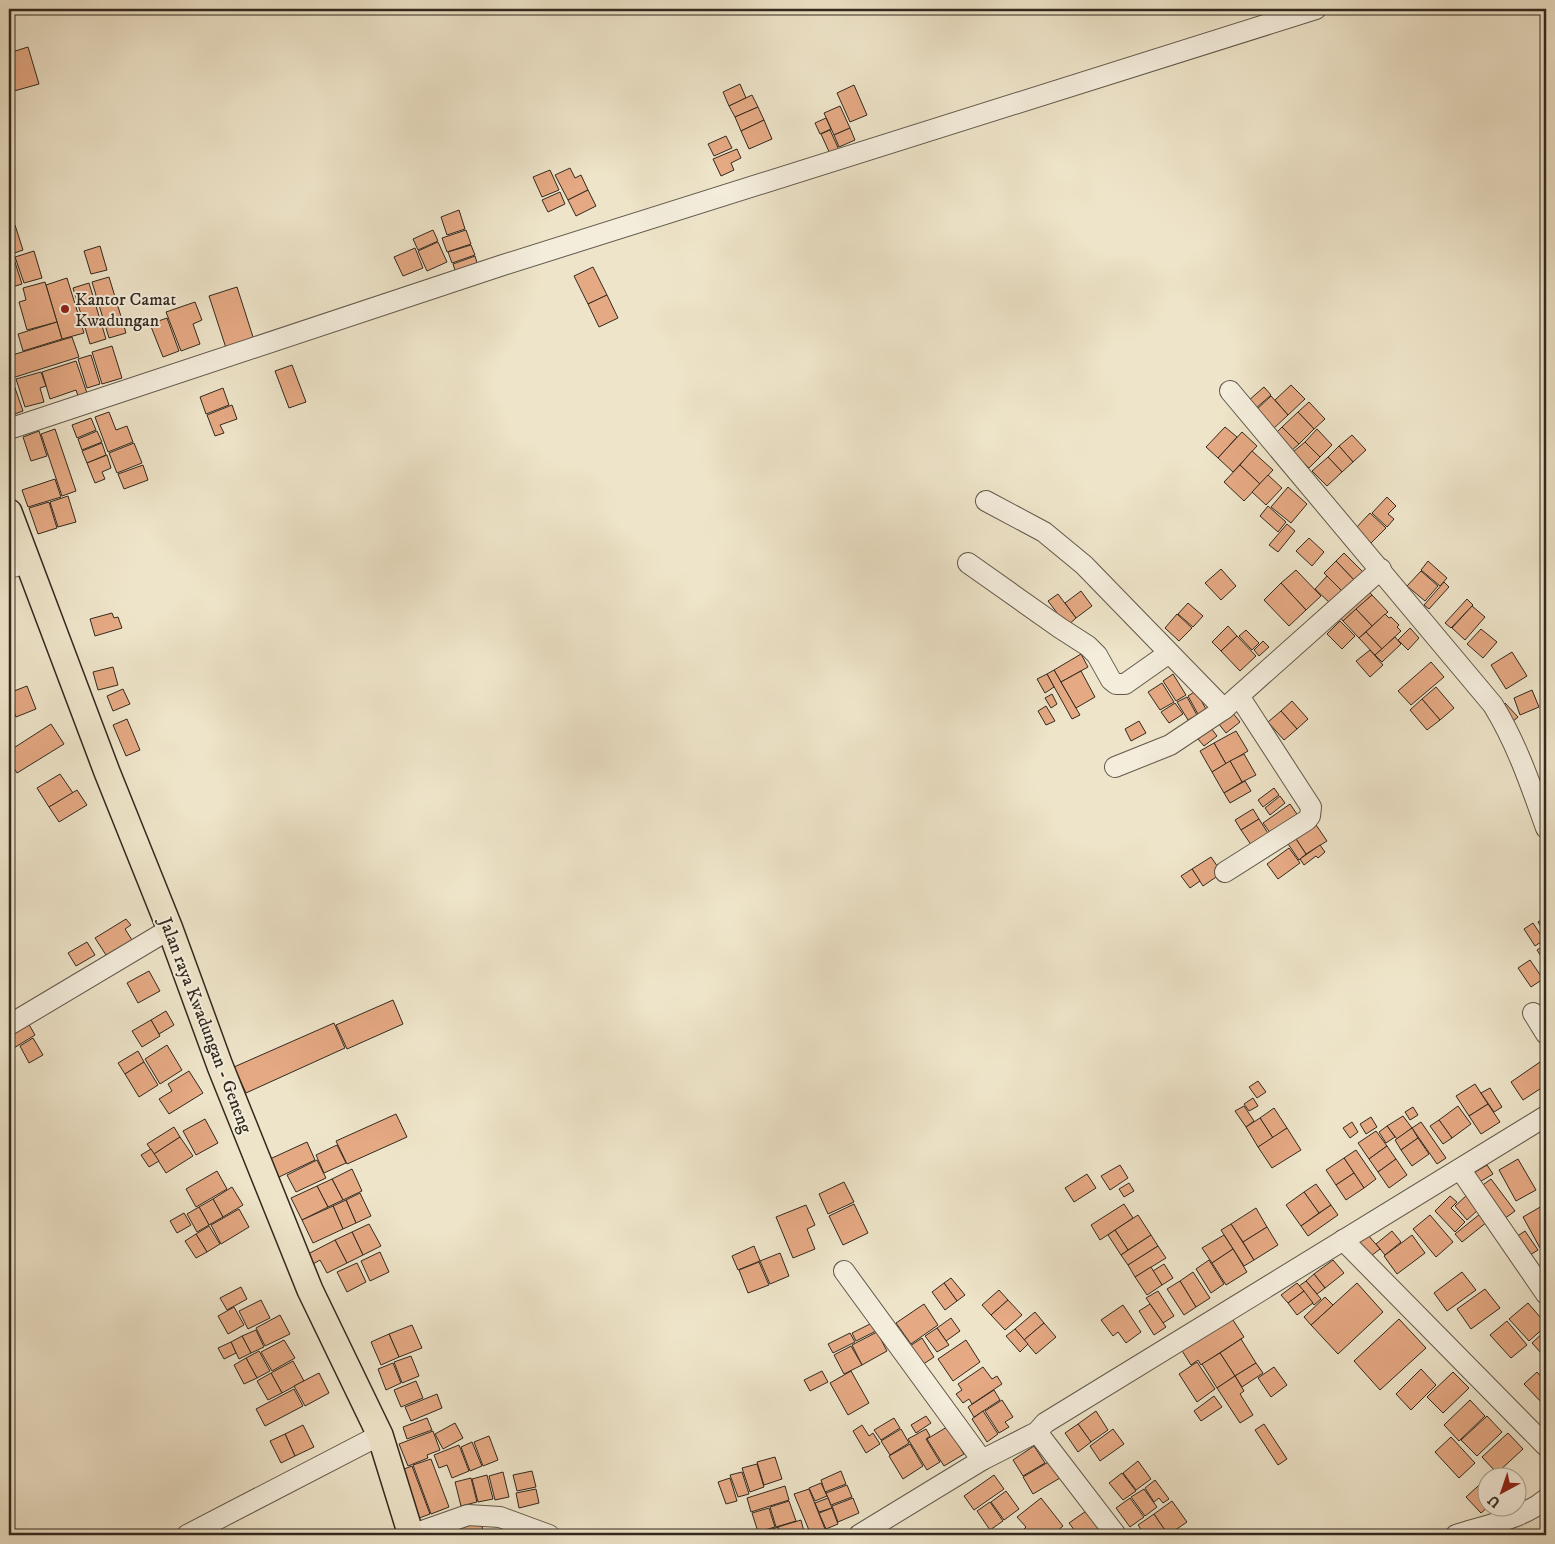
<svg xmlns="http://www.w3.org/2000/svg" width="1555" height="1544" viewBox="0 0 1555 1544" font-family="'IM FELL DW Pica',serif">
<style>
.building{fill:#e5a983;stroke:#32291f}
.lines{fill:none;stroke-linecap:round;stroke-linejoin:round}
.minor-casing{stroke:#61584a;stroke-width:22}
.major-casing{stroke:#32291f;stroke-width:28}
.minor{stroke:#f4eddc;stroke-width:20}
.major{stroke:#eee4c9;stroke-width:25}
.poi-dot{fill:#8f2418;stroke:#f4eddc;stroke-width:2}
.labels{text-anchor:middle;stroke-width:4;stroke-linejoin:round;paint-order:stroke}
.poi-label{font-size:18px;fill:#32291f;stroke:#f4eddc;text-anchor:start}
.street-label{font-size:18px;fill:#32291f;stroke:#f4eddc}
</style>
<rect width="100%" height="100%" fill="#eee4c9"/>
<filter id="stains"><feTurbulence type="fractalNoise" baseFrequency=".004" numOctaves="4"/><feColorMatrix values="0 0 0 0 .2 0 0 0 0 .09 0 0 0 0 .02 0 0 0 .5 -.17"/></filter>
<radialGradient id="worn" r=".72"><stop offset=".6" stop-color="#630" stop-opacity="0"/><stop offset="1" stop-color="#630" stop-opacity=".3"/></radialGradient>
<g class="building">
<path d="M28,47L39,84L14,91L9,75V53Z"/>
<path d="M740,84L746,98L729,106L723,92Z"/>
<path d="M854,85L867,115L850,122L837,93Z"/>
<path d="M752,95L758,107L735,117L729,106Z"/>
<path d="M840,106L850,128L834,135L824,113Z"/>
<path d="M758,107L764,120L741,131L735,117Z"/>
<path d="M826,118L831,129L820,134L815,123Z"/>
<path d="M764,120L772,139L749,149L741,131Z"/>
<path d="M850,128L855,140L839,147L834,135Z"/>
<path d="M830,130L840,152L831,156L821,134Z"/>
<path d="M726,136L732,148L714,156L708,144Z"/>
<path d="M737,149L741,158L731,163L734,170L721,176L713,159Z"/>
<path d="M570,168L575,178L581,175L588,190L568,200L555,175Z"/>
<path d="M550,170L559,190L542,197L533,177Z"/>
<path d="M588,190L596,206L576,216L568,200Z"/>
<path d="M560,192L565,204L548,212L542,200Z"/>
<path d="M459,210L465,229L447,235L441,217Z"/>
<path d="M9,211L13,224L9,225Z"/>
<path d="M15,225L23,250L9,255V226Z"/>
<path d="M433,230L438,241L418,250L413,239Z"/>
<path d="M466,230L471,244L447,252L442,238Z"/>
<path d="M438,242L447,262L427,271L418,251Z"/>
<path d="M471,245L475,255L452,263L448,252Z"/>
<path d="M100,246L107,270L91,274L84,251Z"/>
<path d="M415,248L423,268L403,276L394,257Z"/>
<path d="M34,251L42,278L24,283L15,257Z"/>
<path d="M475,256L478,266L456,273L453,264Z"/>
<path d="M14,259L22,284L9,288V261Z"/>
<path d="M593,267L607,295L588,304L574,276Z"/>
<path d="M109,277L126,333L109,338L92,282Z"/>
<path d="M67,278L84,333L62,339L46,285Z"/>
<path d="M45,282L57,322L27,330L19,302L26,300L23,288Z"/>
<path d="M89,283L106,339L90,344L73,288Z"/>
<path d="M237,287L254,340L226,348L209,296Z"/>
<path d="M607,295L618,318L599,327L588,304Z"/>
<path d="M195,302L202,320L193,324L200,344L181,351L166,312Z"/>
<path d="M167,318L179,351L163,357L150,324Z"/>
<path d="M57,322L62,339L23,351L18,334Z"/>
<path d="M72,337L79,357L9,379L11,384L9,385V356Z"/>
<path d="M112,346L122,378L102,384L92,352Z"/>
<path d="M91,355L100,384L87,388L78,359Z"/>
<path d="M76,361L87,393L78,396L76,390L50,399L42,372Z"/>
<path d="M292,365L306,402L289,408L275,371Z"/>
<path d="M41,372L46,386L40,388L44,402L25,407L16,379Z"/>
<path d="M14,385L23,411L9,416V387Z"/>
<path d="M1291,385L1305,399L1288,415L1275,400Z"/>
<path d="M1264,387L1271,395L1255,409L1248,401Z"/>
<path d="M223,388L229,405L206,414L200,397Z"/>
<path d="M1271,396L1288,415L1273,429L1256,410Z"/>
<path d="M1309,402L1325,419L1314,429L1298,412Z"/>
<path d="M232,405L237,419L220,425L224,433L215,436L207,415Z"/>
<path d="M109,412L116,430L127,426L133,442L108,452L95,417Z"/>
<path d="M1298,412L1314,429L1299,444L1282,427Z"/>
<path d="M91,418L96,430L77,438L72,425Z"/>
<path d="M1225,427L1237,437L1218,458L1206,447Z"/>
<path d="M1282,427L1299,444L1291,451L1275,434Z"/>
<path d="M55,429L76,491L62,496L41,434Z"/>
<path d="M1317,429L1332,445L1320,457L1305,442Z"/>
<path d="M39,431L47,456L31,461L23,437Z"/>
<path d="M97,431L102,442L82,450L78,439Z"/>
<path d="M1242,432L1257,446L1233,472L1218,458Z"/>
<path d="M1352,435L1366,450L1353,462L1339,446Z"/>
<path d="M1305,442L1320,457L1309,468L1293,452Z"/>
<path d="M102,443L106,455L87,463L82,451Z"/>
<path d="M134,443L142,463L117,473L109,453Z"/>
<path d="M1339,446L1353,462L1342,472L1328,457Z"/>
<path d="M1252,451L1273,470L1260,484L1240,465Z"/>
<path d="M107,455L111,468L102,472L105,479L95,483L87,463Z"/>
<path d="M1328,457L1342,472L1327,486L1312,471Z"/>
<path d="M143,465L148,480L124,489L118,474Z"/>
<path d="M1240,465L1260,484L1244,501L1224,482Z"/>
<path d="M1268,475L1282,488L1266,505L1252,492Z"/>
<path d="M55,479L61,497L28,507L22,490Z"/>
<path d="M1288,487L1307,504L1291,523L1271,507Z"/>
<path d="M68,496L76,522L58,527L50,502Z"/>
<path d="M1387,497L1396,506L1388,514L1394,519L1387,527L1372,513Z"/>
<path d="M49,502L57,528L38,534L29,508Z"/>
<path d="M1268,506L1286,522L1278,532L1260,516Z"/>
<path d="M1370,513L1386,528L1371,543L1355,529Z"/>
<path d="M1287,524L1295,531L1278,552L1269,545Z"/>
<path d="M1309,538L1324,552L1312,566L1296,551Z"/>
<path d="M1344,553L1363,572L1354,580L1336,561Z"/>
<path d="M1336,561L1354,580L1343,592L1324,573Z"/>
<path d="M1428,561L1447,578L1440,586L1421,570Z"/>
<path d="M1221,569L1236,586L1221,600L1205,583Z"/>
<path d="M1296,570L1321,596L1306,610L1281,583Z"/>
<path d="M1421,571L1438,586L1425,601L1407,586Z"/>
<path d="M1327,576L1343,592L1331,604L1315,589Z"/>
<path d="M1444,582L1449,587L1429,609L1424,605Z"/>
<path d="M1281,583L1306,610L1289,626L1264,600Z"/>
<path d="M1364,586L1372,595L1343,621L1336,612Z"/>
<path d="M1081,591L1092,606L1076,618L1065,603Z"/>
<path d="M1058,594L1076,618L1067,626L1048,601Z"/>
<path d="M1372,595L1388,612L1372,626L1356,609Z"/>
<path d="M1467,599L1473,605L1451,628L1445,623Z"/>
<path d="M1188,603L1203,616L1193,627L1178,614Z"/>
<path d="M1472,606L1485,617L1465,640L1452,628Z"/>
<path d="M1356,609L1372,626L1359,638L1343,621Z"/>
<path d="M112,613L114,618L118,617L122,628L95,636L90,619Z"/>
<path d="M1177,614L1192,628L1179,641L1165,628Z"/>
<path d="M1385,614L1389,618L1391,617L1399,625L1397,627L1401,631L1382,649L1366,632Z"/>
<path d="M1340,621L1355,636L1342,649L1327,634Z"/>
<path d="M1228,626L1237,636L1221,651L1212,642Z"/>
<path d="M1410,628L1419,638L1408,650L1398,640Z"/>
<path d="M1481,629L1497,642L1483,658L1467,644Z"/>
<path d="M1246,630L1259,643L1252,650L1239,636Z"/>
<path d="M1366,632L1382,649L1375,655L1359,638Z"/>
<path d="M1237,636L1256,656L1240,671L1221,651Z"/>
<path d="M1395,637L1401,644L1382,662L1375,655Z"/>
<path d="M1263,641L1269,647L1259,656L1254,650Z"/>
<path d="M1370,650L1383,665L1370,677L1356,661Z"/>
<path d="M1512,652L1527,676L1506,689L1491,665Z"/>
<path d="M1081,654L1088,667L1061,682L1054,670Z"/>
<path d="M1431,662L1444,677L1411,705L1398,691Z"/>
<path d="M113,667L118,685L98,690L93,672Z"/>
<path d="M1054,670L1080,715L1072,719L1047,674Z"/>
<path d="M1081,671L1095,697L1076,708L1061,682Z"/>
<path d="M1047,674L1054,687L1045,693L1037,679Z"/>
<path d="M1173,674L1186,695L1176,701L1163,681Z"/>
<path d="M1162,683L1174,702L1160,710L1148,692Z"/>
<path d="M27,686L36,709L16,717L9,699V693Z"/>
<path d="M1436,687L1454,708L1440,720L1422,699Z"/>
<path d="M123,689L130,704L113,711L107,696Z"/>
<path d="M1532,690L1539,707L1520,715L1514,698Z"/>
<path d="M1196,691L1207,711L1199,716L1188,696Z"/>
<path d="M1052,694L1057,704L1051,708L1045,698Z"/>
<path d="M1187,697L1197,715L1188,720L1177,702Z"/>
<path d="M1422,699L1440,720L1427,730L1410,710Z"/>
<path d="M1292,701L1308,719L1297,729L1281,711Z"/>
<path d="M1175,703L1183,714L1169,723L1161,712Z"/>
<path d="M1505,703L1518,717L1511,723L1499,709Z"/>
<path d="M1046,706L1055,721L1046,725L1038,711Z"/>
<path d="M1228,707L1240,722L1226,733L1214,718Z"/>
<path d="M1281,711L1297,729L1284,740L1268,722Z"/>
<path d="M127,719L140,750L126,756L113,725Z"/>
<path d="M1139,721L1146,733L1131,741L1125,729Z"/>
<path d="M51,724L64,744L17,773L9,760V751Z"/>
<path d="M1211,728L1217,736L1204,746L1198,739Z"/>
<path d="M1236,731L1248,751L1226,764L1214,743Z"/>
<path d="M9,734L13,746L9,747Z"/>
<path d="M1214,743L1226,764L1212,772L1200,751Z"/>
<path d="M1244,754L1256,775L1242,782L1230,761Z"/>
<path d="M1230,761L1242,782L1224,793L1212,772Z"/>
<path d="M60,774L73,793L49,807L37,788Z"/>
<path d="M1245,781L1251,791L1230,803L1224,793Z"/>
<path d="M1274,788L1279,795L1263,807L1258,800Z"/>
<path d="M77,790L87,805L59,822L49,807Z"/>
<path d="M1280,796L1285,803L1270,815L1265,808Z"/>
<path d="M1290,804L1301,820L1274,838L1263,823Z"/>
<path d="M1253,809L1259,819L1241,830L1235,820Z"/>
<path d="M1259,819L1271,838L1254,849L1241,830Z"/>
<path d="M1312,819L1327,841L1306,854L1292,833Z"/>
<path d="M1292,833L1306,854L1299,860L1284,838Z"/>
<path d="M1320,845L1325,852L1318,858L1316,856L1304,865L1300,859Z"/>
<path d="M1289,848L1300,863L1278,879L1267,864Z"/>
<path d="M1211,857L1222,873L1203,886L1192,869Z"/>
<path d="M1192,869L1200,881L1190,888L1181,876Z"/>
<path d="M1546,917V935L1538,922Z"/>
<path d="M126,919L131,925L125,929L132,940L106,955L95,938Z"/>
<path d="M1533,923L1544,940L1535,946L1524,929Z"/>
<path d="M87,942L95,955L76,966L68,953Z"/>
<path d="M1546,944V964L1537,950Z"/>
<path d="M1530,960L1543,979L1531,987L1518,968Z"/>
<path d="M149,971L160,991L138,1003L127,983Z"/>
<path d="M393,1000L403,1024L347,1049L336,1025Z"/>
<path d="M166,1011L174,1025L159,1034L151,1020Z"/>
<path d="M151,1020L160,1036L142,1047L132,1031Z"/>
<path d="M27,1021L35,1035L9,1051V1032Z"/>
<path d="M334,1023L345,1048L246,1093L234,1067Z"/>
<path d="M33,1038L43,1055L29,1063L20,1046Z"/>
<path d="M167,1045L182,1070L160,1084L145,1059Z"/>
<path d="M138,1051L144,1062L125,1074L118,1063Z"/>
<path d="M144,1062L158,1085L139,1097L125,1074Z"/>
<path d="M1540,1062L1546,1071V1085L1523,1100L1511,1082Z"/>
<path d="M189,1071L203,1093L169,1114L159,1099L172,1091L168,1084Z"/>
<path d="M1258,1081L1266,1092L1257,1098L1249,1087Z"/>
<path d="M1475,1084L1488,1104L1469,1116L1456,1096Z"/>
<path d="M1490,1088L1502,1107L1494,1112L1481,1093Z"/>
<path d="M1253,1098L1258,1106L1249,1111L1244,1104Z"/>
<path d="M1488,1104L1500,1122L1481,1134L1469,1116Z"/>
<path d="M1244,1106L1254,1121L1246,1127L1235,1111Z"/>
<path d="M1458,1106L1471,1124L1452,1138L1439,1120Z"/>
<path d="M1413,1107L1418,1115L1410,1120L1405,1112Z"/>
<path d="M1274,1108L1287,1128L1273,1138L1260,1118Z"/>
<path d="M396,1114L407,1137L347,1164L336,1141Z"/>
<path d="M1403,1116L1412,1128L1397,1139L1387,1126Z"/>
<path d="M1371,1117L1377,1127L1366,1134L1360,1124Z"/>
<path d="M1260,1118L1273,1138L1258,1147L1246,1127Z"/>
<path d="M205,1119L218,1143L196,1155L183,1131Z"/>
<path d="M1439,1120L1452,1138L1443,1144L1430,1126Z"/>
<path d="M1352,1122L1358,1132L1350,1138L1343,1128Z"/>
<path d="M1421,1122L1446,1158L1437,1164L1412,1128Z"/>
<path d="M1387,1126L1395,1137L1386,1143L1379,1132Z"/>
<path d="M174,1127L180,1137L154,1154L147,1144Z"/>
<path d="M1287,1128L1301,1150L1272,1168L1258,1147Z"/>
<path d="M1412,1128L1418,1138L1401,1150L1395,1140Z"/>
<path d="M1376,1131L1387,1146L1369,1159L1358,1143Z"/>
<path d="M180,1137L193,1156L166,1173L154,1154Z"/>
<path d="M1418,1138L1429,1154L1412,1166L1401,1150Z"/>
<path d="M307,1142L315,1160L279,1177L270,1159Z"/>
<path d="M337,1145L346,1163L324,1173L316,1155Z"/>
<path d="M1387,1146L1396,1159L1378,1172L1369,1159Z"/>
<path d="M151,1149L159,1161L149,1167L141,1155Z"/>
<path d="M1356,1150L1376,1179L1364,1188L1344,1158Z"/>
<path d="M1344,1158L1354,1173L1336,1185L1326,1170Z"/>
<path d="M1396,1159L1407,1175L1389,1188L1378,1172Z"/>
<path d="M1518,1159L1536,1190L1516,1201L1499,1170Z"/>
<path d="M317,1160L326,1178L296,1192L287,1175Z"/>
<path d="M1120,1165L1128,1178L1110,1190L1101,1176Z"/>
<path d="M1487,1165L1493,1174L1478,1183L1472,1174Z"/>
<path d="M352,1169L362,1191L343,1200L332,1179Z"/>
<path d="M217,1171L227,1189L196,1207L186,1189Z"/>
<path d="M1354,1173L1364,1188L1346,1200L1336,1185Z"/>
<path d="M1087,1174L1096,1188L1074,1202L1065,1188Z"/>
<path d="M332,1179L343,1200L328,1207L317,1186Z"/>
<path d="M1491,1179L1515,1211L1504,1219L1480,1187Z"/>
<path d="M844,1182L854,1202L828,1214L819,1194Z"/>
<path d="M1129,1183L1134,1191L1124,1197L1119,1189Z"/>
<path d="M1316,1184L1331,1205L1319,1213L1304,1192Z"/>
<path d="M317,1186L328,1207L302,1220L291,1198Z"/>
<path d="M232,1187L243,1205L223,1217L213,1199Z"/>
<path d="M1304,1192L1319,1213L1301,1226L1286,1205Z"/>
<path d="M360,1193L371,1216L356,1223L346,1200Z"/>
<path d="M1467,1195L1479,1209L1467,1220L1455,1206Z"/>
<path d="M1450,1196L1457,1202L1451,1208L1465,1222L1455,1232L1435,1211Z"/>
<path d="M213,1199L223,1217L209,1225L199,1207Z"/>
<path d="M346,1200L356,1223L343,1229L333,1206Z"/>
<path d="M854,1204L868,1233L843,1245L829,1216Z"/>
<path d="M1124,1204L1133,1218L1100,1240L1091,1225Z"/>
<path d="M806,1205L815,1225L807,1229L815,1249L793,1258L776,1217Z"/>
<path d="M1331,1205L1338,1215L1308,1236L1301,1226Z"/>
<path d="M333,1206L343,1229L313,1243L302,1220Z"/>
<path d="M1542,1206L1546,1214V1245L1540,1248L1523,1217Z"/>
<path d="M199,1207L209,1225L197,1232L187,1214Z"/>
<path d="M1256,1208L1267,1227L1243,1242L1231,1224Z"/>
<path d="M239,1209L249,1227L221,1244L211,1225Z"/>
<path d="M184,1213L191,1225L177,1233L170,1221Z"/>
<path d="M1480,1214L1487,1222L1462,1242L1455,1234Z"/>
<path d="M1138,1215L1151,1235L1128,1250L1115,1230Z"/>
<path d="M1430,1215L1453,1242L1436,1257L1413,1229Z"/>
<path d="M369,1224L381,1246L363,1255L352,1232Z"/>
<path d="M1231,1224L1254,1260L1244,1266L1221,1230Z"/>
<path d="M209,1226L220,1244L207,1252L196,1234Z"/>
<path d="M1267,1227L1278,1245L1254,1260L1243,1242Z"/>
<path d="M1115,1230L1128,1250L1121,1255L1108,1235Z"/>
<path d="M1392,1231L1401,1242L1385,1255L1376,1244Z"/>
<path d="M1525,1231L1538,1250L1525,1258L1513,1239Z"/>
<path d="M352,1232L363,1255L347,1263L335,1240Z"/>
<path d="M196,1234L207,1252L196,1258L185,1241Z"/>
<path d="M1151,1235L1158,1246L1128,1265L1121,1255Z"/>
<path d="M1224,1235L1233,1249L1212,1263L1202,1248Z"/>
<path d="M1368,1235L1380,1249L1371,1256L1359,1242Z"/>
<path d="M1412,1235L1425,1253L1397,1274L1384,1256Z"/>
<path d="M335,1240L347,1263L327,1273L320,1260L313,1264L308,1254Z"/>
<path d="M754,1246L760,1261L738,1270L732,1256Z"/>
<path d="M1158,1246L1166,1258L1135,1277L1128,1265Z"/>
<path d="M1233,1249L1247,1272L1226,1285L1212,1263Z"/>
<path d="M380,1252L389,1272L370,1281L361,1261Z"/>
<path d="M780,1253L789,1276L770,1284L760,1261Z"/>
<path d="M1209,1260L1224,1284L1211,1293L1196,1269Z"/>
<path d="M1333,1260L1344,1273L1325,1288L1314,1274Z"/>
<path d="M759,1262L769,1285L748,1293L739,1270Z"/>
<path d="M357,1263L366,1282L347,1292L337,1272Z"/>
<path d="M1164,1264L1173,1278L1162,1285L1153,1271Z"/>
<path d="M1151,1267L1162,1285L1147,1295L1135,1277Z"/>
<path d="M1193,1272L1210,1298L1196,1307L1180,1281Z"/>
<path d="M1462,1272L1476,1290L1447,1311L1434,1293Z"/>
<path d="M1314,1274L1325,1288L1317,1294L1306,1281Z"/>
<path d="M951,1278L965,1295L957,1301L944,1283Z"/>
<path d="M1180,1281L1196,1307L1184,1315L1167,1289Z"/>
<path d="M1306,1281L1321,1299L1314,1305L1299,1286Z"/>
<path d="M944,1283L957,1301L945,1310L932,1292Z"/>
<path d="M1297,1283L1304,1291L1288,1303L1281,1295Z"/>
<path d="M1357,1283L1383,1312L1338,1354L1311,1325Z"/>
<path d="M241,1287L247,1299L227,1310L220,1298Z"/>
<path d="M1485,1289L1500,1308L1471,1329L1457,1309Z"/>
<path d="M999,1290L1008,1300L991,1315L982,1305Z"/>
<path d="M1158,1291L1174,1316L1163,1323L1146,1298Z"/>
<path d="M1304,1291L1313,1303L1297,1315L1288,1303Z"/>
<path d="M1325,1297L1333,1305L1311,1325L1304,1317Z"/>
<path d="M261,1300L270,1318L248,1329L239,1311Z"/>
<path d="M1008,1300L1022,1315L1005,1330L991,1315Z"/>
<path d="M1528,1303L1546,1324V1326L1529,1341L1509,1319Z"/>
<path d="M924,1304L938,1325L911,1344L896,1323Z"/>
<path d="M1150,1304L1166,1327L1154,1335L1139,1311Z"/>
<path d="M1123,1305L1141,1332L1126,1343L1118,1332L1113,1336L1101,1320Z"/>
<path d="M234,1307L244,1325L228,1334L218,1316Z"/>
<path d="M1035,1312L1044,1323L1024,1340L1015,1329Z"/>
<path d="M1229,1314L1244,1337L1201,1365L1198,1360L1191,1365L1179,1346Z"/>
<path d="M280,1315L290,1334L265,1346L256,1328Z"/>
<path d="M951,1318L960,1331L946,1341L937,1328Z"/>
<path d="M1399,1319L1426,1348L1380,1390L1354,1361Z"/>
<path d="M1507,1321L1527,1345L1511,1358L1490,1335Z"/>
<path d="M872,1323L876,1331L856,1341L852,1333Z"/>
<path d="M1044,1323L1056,1337L1036,1354L1024,1340Z"/>
<path d="M412,1325L422,1348L399,1357L389,1334Z"/>
<path d="M937,1328L949,1345L937,1352L925,1336Z"/>
<path d="M1015,1329L1028,1344L1020,1352L1006,1336Z"/>
<path d="M256,1330L264,1347L251,1353L242,1336Z"/>
<path d="M1546,1330V1350L1542,1354L1532,1343Z"/>
<path d="M877,1332L887,1351L862,1365L852,1345Z"/>
<path d="M850,1333L855,1342L833,1353L828,1344Z"/>
<path d="M389,1334L399,1357L381,1365L371,1342Z"/>
<path d="M242,1336L251,1353L239,1359L231,1342Z"/>
<path d="M922,1338L934,1357L922,1365L910,1346Z"/>
<path d="M1241,1339L1256,1363L1235,1376L1220,1353Z"/>
<path d="M284,1340L295,1358L272,1371L261,1352Z"/>
<path d="M966,1340L980,1362L953,1381L938,1359Z"/>
<path d="M231,1342L236,1353L224,1359L218,1348Z"/>
<path d="M851,1346L862,1365L844,1374L834,1355Z"/>
<path d="M259,1351L270,1371L257,1378L246,1358Z"/>
<path d="M1220,1353L1235,1376L1217,1388L1202,1364Z"/>
<path d="M411,1356L419,1376L402,1383L394,1362Z"/>
<path d="M246,1358L257,1378L244,1384L234,1365Z"/>
<path d="M293,1361L304,1381L282,1393L271,1373Z"/>
<path d="M1197,1362L1215,1389L1197,1402L1179,1374Z"/>
<path d="M393,1363L401,1383L386,1390L378,1369Z"/>
<path d="M1256,1363L1263,1373L1242,1387L1235,1376Z"/>
<path d="M983,1367L992,1379L997,1376L1002,1384L972,1404L969,1399L963,1403L956,1394L962,1390L958,1384Z"/>
<path d="M1274,1367L1287,1385L1271,1397L1258,1378Z"/>
<path d="M1421,1369L1436,1385L1411,1410L1396,1394Z"/>
<path d="M822,1371L828,1382L810,1391L804,1380Z"/>
<path d="M851,1371L869,1403L848,1415L830,1383Z"/>
<path d="M1453,1372L1469,1388L1443,1413L1427,1397Z"/>
<path d="M1537,1372L1546,1382V1401L1543,1404L1524,1384Z"/>
<path d="M271,1373L282,1393L268,1400L257,1381Z"/>
<path d="M319,1373L329,1393L305,1406L294,1386Z"/>
<path d="M1235,1376L1244,1391L1240,1394L1253,1415L1240,1423L1217,1388Z"/>
<path d="M416,1381L423,1398L401,1407L394,1390Z"/>
<path d="M294,1389L303,1406L265,1426L256,1409Z"/>
<path d="M994,1390L1000,1400L974,1417L968,1407Z"/>
<path d="M437,1394L442,1408L411,1421L405,1407Z"/>
<path d="M1214,1396L1222,1407L1201,1421L1194,1411Z"/>
<path d="M1002,1400L1013,1417L1005,1422L1009,1427L999,1433L985,1411Z"/>
<path d="M1470,1400L1485,1416L1459,1441L1444,1425Z"/>
<path d="M983,1411L998,1434L987,1442L972,1419Z"/>
<path d="M1096,1411L1108,1430L1091,1442L1078,1424Z"/>
<path d="M926,1416L931,1423L916,1433L911,1425Z"/>
<path d="M1487,1416L1502,1432L1477,1456L1461,1440Z"/>
<path d="M427,1418L432,1430L407,1439L403,1427Z"/>
<path d="M894,1418L900,1428L881,1440L874,1430Z"/>
<path d="M455,1423L463,1438L443,1449L435,1434Z"/>
<path d="M1078,1424L1091,1442L1078,1452L1065,1433Z"/>
<path d="M1264,1424L1287,1459L1278,1465L1255,1430Z"/>
<path d="M303,1425L314,1447L295,1456L285,1434Z"/>
<path d="M862,1425L869,1436L873,1433L880,1444L866,1453L853,1431Z"/>
<path d="M947,1427L964,1454L944,1466L927,1439Z"/>
<path d="M901,1429L909,1443L890,1455L881,1441Z"/>
<path d="M926,1429L930,1436L926,1439L940,1462L927,1470L908,1439Z"/>
<path d="M1113,1429L1124,1444L1100,1461L1090,1446Z"/>
<path d="M433,1431L440,1450L427,1455L428,1458L408,1466L399,1444Z"/>
<path d="M1508,1433L1523,1449L1497,1473L1482,1457Z"/>
<path d="M285,1434L295,1456L281,1463L270,1441Z"/>
<path d="M489,1436L498,1460L483,1466L474,1442Z"/>
<path d="M1451,1437L1475,1463L1459,1478L1435,1452Z"/>
<path d="M472,1442L482,1466L470,1471L461,1447Z"/>
<path d="M910,1444L923,1466L903,1479L889,1456Z"/>
<path d="M459,1445L469,1471L452,1478L447,1465L439,1468L434,1455Z"/>
<path d="M1034,1446L1045,1463L1023,1476L1013,1460Z"/>
<path d="M775,1457L782,1479L764,1485L757,1462Z"/>
<path d="M431,1459L449,1507L431,1514L413,1465Z"/>
<path d="M1050,1461L1060,1478L1033,1494L1023,1477Z"/>
<path d="M1138,1461L1151,1479L1136,1490L1123,1473Z"/>
<path d="M757,1464L764,1487L750,1492L742,1468Z"/>
<path d="M412,1466L430,1514L414,1520L396,1472Z"/>
<path d="M532,1471L536,1487L517,1491L513,1475Z"/>
<path d="M841,1471L846,1484L825,1492L821,1480Z"/>
<path d="M503,1472L509,1497L495,1500L489,1476Z"/>
<path d="M742,1472L749,1494L738,1497L730,1475Z"/>
<path d="M1122,1473L1136,1491L1123,1500L1109,1483Z"/>
<path d="M487,1475L493,1499L478,1502L472,1479Z"/>
<path d="M994,1475L1004,1489L974,1510L964,1496Z"/>
<path d="M1488,1477L1489,1506L1481,1513L1466,1497Z"/>
<path d="M471,1478L477,1502L461,1506L455,1482Z"/>
<path d="M730,1478L737,1501L726,1504L718,1482Z"/>
<path d="M1155,1480L1169,1499L1163,1503L1159,1498L1154,1502L1145,1488Z"/>
<path d="M821,1483L827,1496L815,1501L809,1488Z"/>
<path d="M847,1485L852,1497L831,1505L826,1493Z"/>
<path d="M785,1486L789,1500L751,1512L747,1498Z"/>
<path d="M536,1489L539,1503L519,1508L516,1493Z"/>
<path d="M809,1489L827,1534L823,1535H811L794,1494Z"/>
<path d="M1144,1489L1157,1507L1145,1516L1131,1497Z"/>
<path d="M1006,1491L1019,1509L1004,1520L991,1502Z"/>
<path d="M828,1498L832,1508L819,1512L815,1503Z"/>
<path d="M853,1498L859,1513L838,1522L832,1506Z"/>
<path d="M1041,1498L1063,1526L1052,1535H1024L1021,1532L1026,1527L1017,1517Z"/>
<path d="M1130,1498L1144,1517L1130,1527L1116,1508Z"/>
<path d="M789,1501L796,1521L776,1527L770,1507Z"/>
<path d="M1172,1501L1187,1522L1168,1535L1154,1514Z"/>
<path d="M990,1502L1003,1521L990,1530L977,1511Z"/>
<path d="M769,1508L775,1527L758,1532L752,1513Z"/>
<path d="M832,1508L838,1524L826,1529L819,1513Z"/>
<path d="M1089,1509L1104,1529L1095,1535H1078L1069,1523Z"/>
<path d="M1154,1514L1168,1535H1145L1138,1525Z"/>
<path d="M801,1520L805,1535H781L778,1527Z"/>
<path d="M481,1522L484,1535H435Z"/>
<path d="M778,1527L781,1535H763L762,1532Z"/>
</g>
<g class="lines">
<g class="minor-casing">
<g id="minor">
<path d="M1230,391L1493,705C1517,744 1531,786 1546,828"/>
<path d="M9,429L503,265L1316,9"/>
<path d="M986,501L1044,532L1084,565L1224,709L1381,569"/>
<path d="M968,563L1060,628L1088,646L1097,655L1111,680L1116,684H1125L1169,653"/>
<path d="M9,568L27,563"/>
<path d="M1115,767L1170,745L1224,709"/>
<path d="M1225,872L1307,820L1310,816L1311,807L1239,696"/>
<path d="M1533,1013L1546,1034"/>
<path d="M9,1025L170,929"/>
<path d="M1460,1169L1546,1294"/>
<path d="M1343,1240L1546,1446"/>
<path d="M844,1271L982,1460"/>
<path d="M1037,1432L1116,1535"/>
<path d="M187,1535L380,1435"/>
<path d="M411,1535L468,1515L500,1517L549,1535"/>
<path d="M859,1535L982,1460L1037,1432L1045,1423L1546,1116"/>
<path d="M1456,1535C1484,1526 1524,1518 1546,1499"/>
</g>
</g>
<g class="major-casing">
<path id="major" d="M9,512L107,772L170,929L220,1066L310,1290L380,1435L411,1535"/>
</g>
<use href="#minor" class="minor"/>
<use href="#major" class="major"/>
</g>
<circle class="poi-dot" cx="65" cy="309" r="5"/>
<g class="labels">
<g class="poi-label">
<text x="75" y="305">Kantor Camat<tspan x="75" dy="21">Kwadungan</tspan></text>
</g>
<g class="street-label">
<text transform="translate(206 1025) rotate(69)" y="6">Jalan raya Kwadungan - Geneng</text>
</g>
</g>
<rect width="1555" height="1544" fill="none" stroke="#eee4c9" stroke-width="30"/>
<rect x="10" y="10" width="1535" height="1524" fill="none" stroke="#32291f" stroke-width="2.5"/>
<rect x="15" y="15" width="1525" height="1514" fill="none" stroke="#32291f"/>
<g transform="translate(1502 1492) rotate(220)"><circle r="24" fill="#f4eddc" stroke="#a69f90"/>
<path d="M0-4L9 19L0 12L-9 19Z" fill="#8f2418"/>
<text y="-8" font-size="14" font-weight="bold" text-anchor="middle" fill="#32291f">U</text>
</g>
<rect width="100%" height="100%" filter="url(#stains)"/>
<rect width="100%" height="100%" fill="url(#worn)"/>
</svg>
